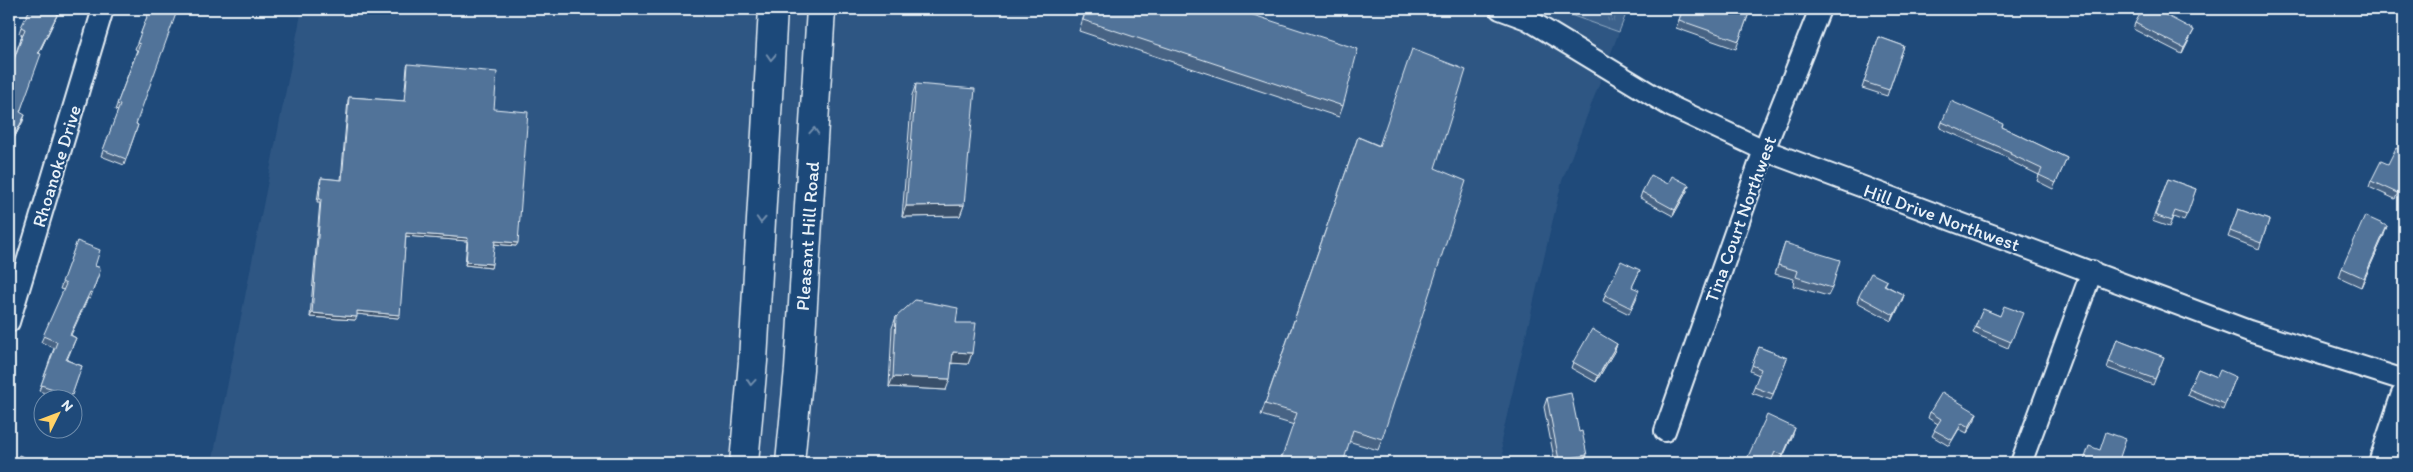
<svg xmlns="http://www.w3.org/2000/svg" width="2413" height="472" viewBox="0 0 2413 472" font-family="Itim,sans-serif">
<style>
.built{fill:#2e5683}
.park{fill:url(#park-tufts);stroke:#92aac2}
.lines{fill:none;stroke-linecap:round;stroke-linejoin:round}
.minor-casing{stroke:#e8f1f8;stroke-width:24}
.tertiary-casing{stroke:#e8f1f8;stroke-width:30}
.trunk-casing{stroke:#e8f1f8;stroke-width:31}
.minor{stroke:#1f4a7a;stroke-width:20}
.tertiary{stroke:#1f4a7a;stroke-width:26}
.trunk{stroke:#1f4a7a;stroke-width:28}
.wall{fill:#466384;stroke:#e8f1f8}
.shaded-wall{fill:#39506b;stroke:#e8f1f8}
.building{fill:#517399;stroke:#e8f1f8}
.oneway{stroke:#6f8dac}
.labels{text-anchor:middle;stroke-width:4;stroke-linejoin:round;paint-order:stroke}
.street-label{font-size:19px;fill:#e8f1f8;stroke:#1f4a7a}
</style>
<defs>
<pattern id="park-tufts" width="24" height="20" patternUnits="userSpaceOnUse" patternTransform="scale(1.25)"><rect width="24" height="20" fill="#3c628c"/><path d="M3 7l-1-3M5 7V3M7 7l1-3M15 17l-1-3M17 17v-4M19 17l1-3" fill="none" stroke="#58799d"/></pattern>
</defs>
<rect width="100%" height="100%" fill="#1f4a7a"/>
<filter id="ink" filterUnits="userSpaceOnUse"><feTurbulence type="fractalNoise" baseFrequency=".02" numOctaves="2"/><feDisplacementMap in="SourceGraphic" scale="10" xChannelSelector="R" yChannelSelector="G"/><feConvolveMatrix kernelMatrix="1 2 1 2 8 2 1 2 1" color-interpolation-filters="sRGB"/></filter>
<g filter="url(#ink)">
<path class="built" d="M302,9H1553L1619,32L1562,181L1501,441L1505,463H212Z"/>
<path class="park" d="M1553,9H1628L1619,32Z"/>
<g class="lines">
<g class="minor-casing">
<g id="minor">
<path d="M1500,9L1527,19L1672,107L1764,150L2249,331L2404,380"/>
<path d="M9,322L103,9"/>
<path d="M1665,431L1764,150L1820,9"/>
<path d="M2021,463L2092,271"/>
</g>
</g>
<g class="tertiary-casing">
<path id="tertiary" d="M2382,463L2404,397"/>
</g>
<g class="trunk-casing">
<g id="trunk">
<path d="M744,463L753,361L773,9"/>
<path d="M790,463L799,369L821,9"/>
</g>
</g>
<use href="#minor" class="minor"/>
<use href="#tertiary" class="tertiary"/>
<use href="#trunk" class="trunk"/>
</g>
<g class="wall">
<path d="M60,9L39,53L20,112L23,121L9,148V73L22,35L19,33L21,27Z"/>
<path d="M150,9L136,124L138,125L124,165L101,156L118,111L115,110L137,50L135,49Z"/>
<path d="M1086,9H1235L1343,106L1339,117L1079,31Z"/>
<path d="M1683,9L1749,13L1736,49L1676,28Z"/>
<path d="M2135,23L2191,36L2182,54L2133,29Z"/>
<path d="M1879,37L1904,46L1887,96L1862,88Z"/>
<path d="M408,64L494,109L516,246L494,244L491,268L465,265L467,241L406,236L398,318L357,314L355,320L310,317L320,202H317L320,181L321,178L341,180L348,100L349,97L404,101L407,67Z"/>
<path d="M916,84L964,205L960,216L902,217L912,95Z"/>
<path d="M1942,122L2002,127L2067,158L2053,189L2037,181L2039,175L2008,160V158L1940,128Z"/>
<path d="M1358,137L1435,168L1382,439L1378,450L1261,415Z"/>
<path d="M2404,152V181L2395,199L2369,187L2371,181L2388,164Z"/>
<path d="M2168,179L2196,189L2184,221L2173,217L2169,227L2152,221Z"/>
<path d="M1687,191L1673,216L1640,198L1642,192Z"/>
<path d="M2238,209L2269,220L2259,249L2228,237Z"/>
<path d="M2384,235L2361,287L2339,277L2342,268Z"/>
<path d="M77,241L95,266L101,268L90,299L88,298L71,335L76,338L67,360L82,366L70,400H64L39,391L54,348L41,342L64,290L60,289Z"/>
<path d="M1785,243L1832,288L1828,296L1793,286L1794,279L1775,274Z"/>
<path d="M1640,270L1632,287L1637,297L1629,314L1603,301L1605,295Z"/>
<path d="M1887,281L1885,285L1904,295L1892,321L1857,302L1859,296Z"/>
<path d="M1983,309L2000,316L2020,319L2008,348L1973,333Z"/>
<path d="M896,317L956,323L972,353L968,364L952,363L946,390L889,387L892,328Z"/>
<path d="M2117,339L2164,357L2153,385L2107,368Z"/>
<path d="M1617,344L1615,350L1596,382L1571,368L1573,362Z"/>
<path d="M1759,347L1787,358L1771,400L1752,393L1759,375L1750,371Z"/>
<path d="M2198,369L2217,377H2236L2223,410L2187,395Z"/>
<path d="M1547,398L1584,463H1555L1544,407Z"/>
<path d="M1930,412L1975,419L1967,433L1959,429L1949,446L1932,436L1938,424L1928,418Z"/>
<path d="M1792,437L1780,463H1778L1772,461L1745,463Z"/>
</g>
<g class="shaded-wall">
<path d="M60,9L36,59L38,53Z"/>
<path d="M2194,30L2182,54L2184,48Z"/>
<path d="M25,115L23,121L9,148V146Z"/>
<path d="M1689,185L1687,191L1673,216L1675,210Z"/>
<path d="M964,205L960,216L902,217L906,206Z"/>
<path d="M2387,226L2384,235L2361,287L2364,278Z"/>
<path d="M406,233L468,238L467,241L405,236Z"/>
<path d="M495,241L518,243L516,246L494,244Z"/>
<path d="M466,262L492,264L491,268L465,265Z"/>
<path d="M1904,295L1902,301L1892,321L1894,315Z"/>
<path d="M357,311L400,315L398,318L356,314Z"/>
<path d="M312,313L357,317L355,320L310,317Z"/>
<path d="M1617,344L1615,350L1596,382L1598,376Z"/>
<path d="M953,352L972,353L968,364L949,363Z"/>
<path d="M893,377L950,379L946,390L889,387Z"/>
<path d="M1977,413L1975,419L1967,433L1969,427Z"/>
<path d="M1795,428L1792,437L1780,463L1783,455Z"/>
<path d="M1587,455L1584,463H1558L1559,460Z"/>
</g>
<g class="building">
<path d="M30,9H60L38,53L41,54L20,112L25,115L9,146V73L25,29L21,27Z"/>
<path d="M150,9H172L177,11L136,124L138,125L126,159L103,150L120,105L117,104L140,44L137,43Z"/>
<path d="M1086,9H1235L1358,49L1343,106L1083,20Z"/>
<path d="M1683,9H1735L1749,13L1739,41L1679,20Z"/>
<path d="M2143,9H2154L2194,30L2184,48L2135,23Z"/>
<path d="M1879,37L1904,46L1889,90L1864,82Z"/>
<path d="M1412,49L1466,70L1435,168L1466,181L1382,439L1353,430L1343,463H1280L1297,413L1265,404L1358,137L1379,146Z"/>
<path d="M408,64L497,72L494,109L528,112L518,243L495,241L492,264L466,262L468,238L406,233L400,315L357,311V317L312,313L321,199H319L321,178L342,180L349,97L405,101Z"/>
<path d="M916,84L975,89L964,205L906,206Z"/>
<path d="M1951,101L2003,124L2002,127L2067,158L2056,183L2039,175L2042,169L2010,154L2011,152L1942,122Z"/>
<path d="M2396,148L2404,152V179L2397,193L2371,181L2381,161L2388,164Z"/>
<path d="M1651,175L1668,184L1672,176L1689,185L1675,210L1642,192Z"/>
<path d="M2168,179L2196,189L2187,215L2175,211L2171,221L2155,215Z"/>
<path d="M2238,209L2269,220L2261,243L2230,231Z"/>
<path d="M2365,216L2387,226L2364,278L2342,268Z"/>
<path d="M77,241L100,250L95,266L101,268L92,293L90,292L70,335L76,338L66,360L82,366L72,395L41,385L57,342L43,336L66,284L62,282Z"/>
<path d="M1785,243L1840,260L1832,288L1796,277L1798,271L1778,265Z"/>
<path d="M1621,261L1640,270L1632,287L1639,290L1631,308L1605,295Z"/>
<path d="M1871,273L1887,281L1884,285L1904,295L1894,315L1859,296Z"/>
<path d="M915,300L958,308L956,323H976L972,353L953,352L950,379L893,377L896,317Z"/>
<path d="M2004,306L2023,313L2011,342L1975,327L1983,309L2000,316Z"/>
<path d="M1592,329L1617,344L1598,376L1573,362Z"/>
<path d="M2117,339L2164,357L2155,379L2109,362Z"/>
<path d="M1759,347L1787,358L1773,394L1754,387L1761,369L1752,365Z"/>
<path d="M2198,369L2217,377L2220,370L2236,377L2225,404L2189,389Z"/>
<path d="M1942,392L1977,413L1969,427L1962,423L1952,440L1934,430L1941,419L1930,412Z"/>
<path d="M1571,393L1579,432L1582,431L1587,455L1559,460L1547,398Z"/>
<path d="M1767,415L1795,428L1783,455L1775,452L1770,463H1745Z"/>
<path d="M2106,432L2126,439L2118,463H2083L2089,446L2100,450Z"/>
<path d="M19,455L38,463H16Z"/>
</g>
<defs><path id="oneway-chevron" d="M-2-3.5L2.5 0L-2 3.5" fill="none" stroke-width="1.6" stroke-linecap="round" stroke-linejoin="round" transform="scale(1.25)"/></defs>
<g class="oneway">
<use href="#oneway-chevron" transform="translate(771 57) rotate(93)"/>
<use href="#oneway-chevron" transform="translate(814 131) rotate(-86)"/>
<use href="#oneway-chevron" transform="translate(761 220) rotate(93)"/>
<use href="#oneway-chevron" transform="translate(751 382) rotate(95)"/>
</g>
</g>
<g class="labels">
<g class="street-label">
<text transform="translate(56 166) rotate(-73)" y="7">Rhoanoke Drive</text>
<text transform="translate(1942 217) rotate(20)" y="7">Hill Drive Northwest</text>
<text transform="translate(1740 219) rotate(-70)" y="7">Tina Court Northwest</text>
<text transform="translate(807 236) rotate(-86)" y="7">Pleasant Hill Road</text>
</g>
</g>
<rect width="2413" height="472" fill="none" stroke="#1f4a7a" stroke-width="30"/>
<rect x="15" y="15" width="2383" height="442" fill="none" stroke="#e8f1f8" stroke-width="2" filter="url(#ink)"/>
<g transform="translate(58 414) rotate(48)"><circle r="24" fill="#1f4a7a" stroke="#6f8dac"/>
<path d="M0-4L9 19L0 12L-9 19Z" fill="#ffd166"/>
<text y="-8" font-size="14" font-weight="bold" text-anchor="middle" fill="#e8f1f8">N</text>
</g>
</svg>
